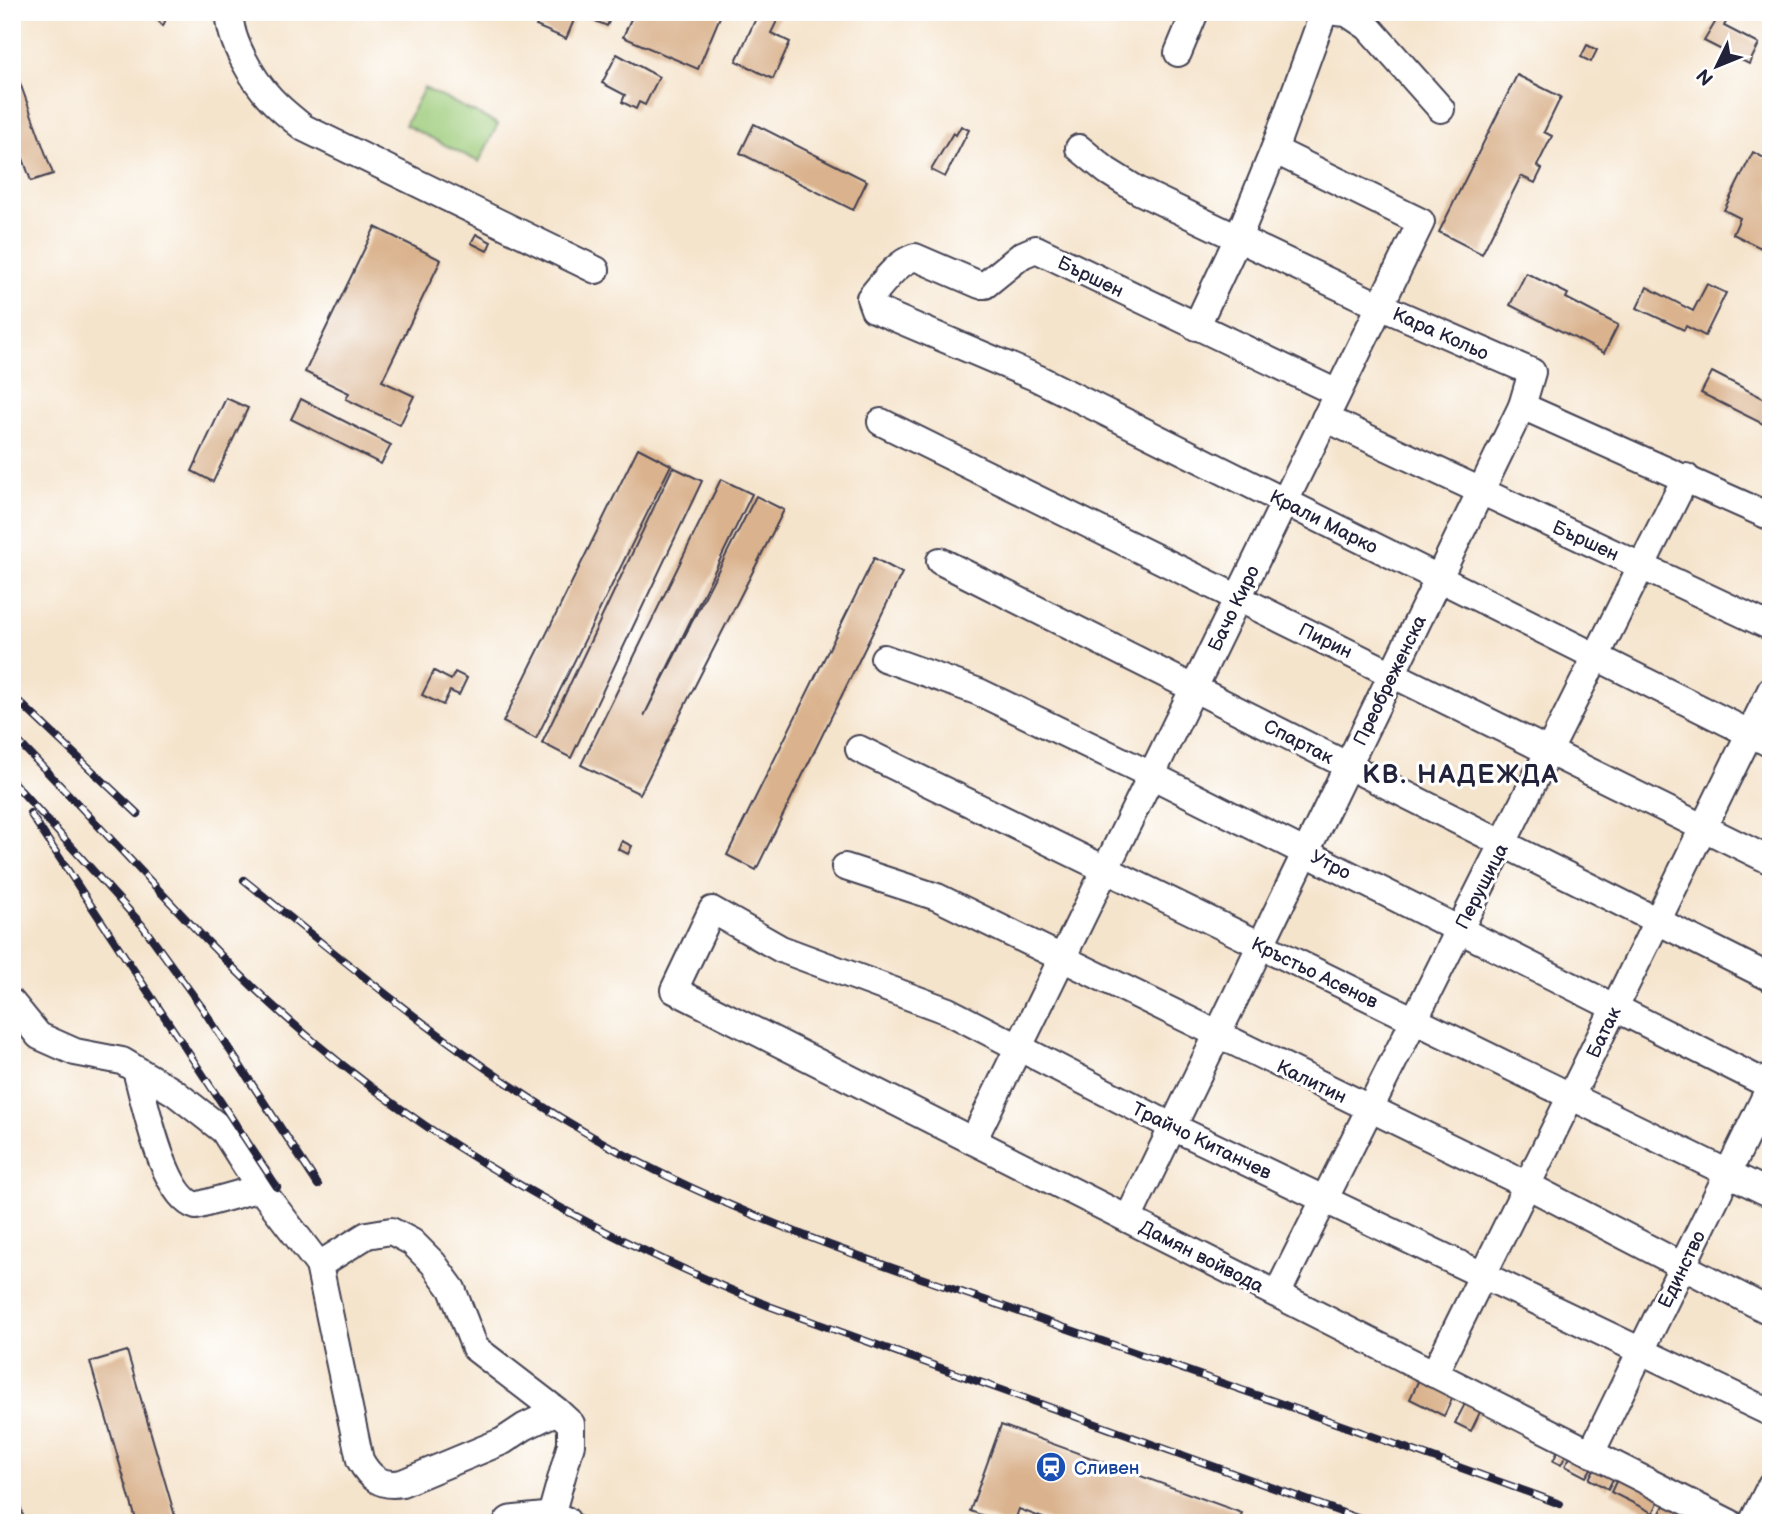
<svg xmlns="http://www.w3.org/2000/svg" width="1783" height="1535" viewBox="0 0 1783 1535" font-family="'Balsamiq Sans',sans-serif">
<style>
.green{fill:#9ccb79;stroke:#5f765a;stroke-width:2}
.building{fill:#dab38e}
.lines{fill:none;stroke-linecap:round;stroke-linejoin:round}
.minor-casing{stroke:#423f51;stroke-width:30}
.major-casing{stroke:#423f51;stroke-width:37}
.minor{stroke:#fff;stroke-width:26}
.major{stroke:#fff;stroke-width:33}
.rail-casing{stroke:#22223b;stroke-width:8}
.rail{stroke:#fff;stroke-width:5;stroke-dasharray:16;stroke-linecap:butt}
.labels{text-anchor:middle;stroke-width:6;stroke-linejoin:round;paint-order:stroke}
.street-label{font-size:19px;fill:#22223b;stroke:#fff}
.transit-label{font-size:19px;fill:#164399;stroke:#fff;text-anchor:start}
.district-label{font-size:26px;font-weight:bold;letter-spacing:2px;fill:#22223b;stroke:#fff}
</style>
<rect width="100%" height="100%" fill="#fff"/>
<filter id="ink" filterUnits="userSpaceOnUse"><feTurbulence type="fractalNoise" baseFrequency=".0143" numOctaves="2"/><feDisplacementMap in="SourceGraphic" scale="14" xChannelSelector="R" yChannelSelector="G"/><feConvolveMatrix kernelMatrix="1 2 1 2 8 2 1 2 1" color-interpolation-filters="sRGB"/></filter>
<filter id="wash" filterUnits="userSpaceOnUse"><feTurbulence type="fractalNoise" baseFrequency=".00686" numOctaves="4" result="noise"/><feDisplacementMap in="SourceGraphic" scale="28" xChannelSelector="R" yChannelSelector="G"/><feGaussianBlur stdDeviation="1.57" result="paint"/><feColorMatrix in="noise" values="0 0 0 0 0 0 0 0 0 0 0 0 0 0 0 0 0 1.4 0 .05"/><feComposite in="paint" operator="in"/></filter>
<g filter="url(#wash)">
<rect width="100%" height="100%" fill="#f5e4cc"/>
<path class="green" d="M424,88L498,124L479,162L405,125Z"/>
<g id="blocks">
<g class="building">
<path d="M150,12H169L163,26Z"/>
<path d="M542,12H613L607,26L577,13L566,39L536,26Z"/>
<path d="M634,12H722L698,69L623,37Z"/>
<path d="M759,12H768L779,17L771,33L790,42L773,79L736,61Z"/>
<path d="M1719,16L1727,20L1724,26L1759,44L1749,64L1704,41Z"/>
<path d="M1587,45L1597,50L1591,62L1581,57Z"/>
<path d="M617,54L659,77L645,105L639,102L636,109L622,102L625,95L602,83Z"/>
<path d="M12,61L53,174L31,181L12,127Z"/>
<path d="M1517,75L1561,97L1544,132L1552,136L1537,166L1542,169L1535,183L1521,176L1482,254L1439,232Z"/>
<path d="M754,124L867,181L853,210L740,153Z"/>
<path d="M961,126L969,130L945,177L931,170L953,133L956,135Z"/>
<path d="M1771,149V253L1733,234L1740,218L1724,210L1753,152L1766,159Z"/>
<path d="M375,227L441,260L382,381L414,396L400,425L346,399L349,393L305,372Z"/>
<path d="M476,234L491,242L487,251L471,243Z"/>
<path d="M1526,273L1568,294L1566,298L1618,325L1604,353L1510,305Z"/>
<path d="M1707,284L1726,293L1705,336L1686,326L1684,330L1637,308L1647,287L1693,311Z"/>
<path d="M1712,372L1771,402V428L1701,393Z"/>
<path d="M226,398L248,408L213,482L192,471Z"/>
<path d="M301,399L391,445L381,464L291,419Z"/>
<path d="M638,448L671,465L536,739L503,722Z"/>
<path d="M673,467L702,481L571,758L542,743Z"/>
<path d="M721,479L752,494L644,716L756,496L784,510L640,794L581,765Z"/>
<path d="M874,558L902,573L756,870L727,855Z"/>
<path d="M434,671L451,680L455,672L467,678L459,695L450,691L443,705L422,695Z"/>
<path d="M622,841L632,846L628,854L618,849Z"/>
<path d="M127,1351L177,1523H137L90,1362Z"/>
<path d="M1421,1375L1456,1391L1444,1416L1410,1399Z"/>
<path d="M1468,1398L1483,1406L1471,1431L1455,1423Z"/>
<path d="M1001,1425L1242,1513L1238,1523H1056L1019,1509L1014,1523H1003L970,1511Z"/>
<path d="M1562,1443L1570,1447L1561,1465L1553,1461Z"/>
<path d="M1576,1447L1597,1459L1586,1477L1565,1466Z"/>
<path d="M1599,1459L1618,1469L1608,1489L1589,1479Z"/>
<path d="M1621,1471L1663,1492L1653,1513L1611,1492Z"/>
<path d="M12,1480H13L25,1523H12Z"/>
<path d="M1669,1495L1688,1504L1680,1523L1659,1515Z"/>
</g>
</g>
</g>
<g filter="url(#ink)">
<use href="#blocks" fill-opacity="0" stroke="#423f51" stroke-width="2"/>
<g class="lines">
<g class="minor-casing">
<g id="minor">
<path d="M230,12C228,39 253,80 271,99C281,110 293,119 304,128L596,270"/>
<path d="M1336,12L1347,13L1368,27L1441,109"/>
<path d="M1178,53L1195,12"/>
<path d="M1079,148L1107,171L1139,191L1380,306L1532,372L1522,406L1771,517"/>
<path d="M1196,327L1238,238L1274,150L1324,12"/>
<path d="M1337,393L1036,249L1022,255L985,285H980L915,257C896,263 883,283 870,298L874,309L1037,378L1771,744"/>
<path d="M1325,418L1771,627"/>
<path d="M881,422L1771,861"/>
<path d="M940,561L1771,978"/>
<path d="M884,658L979,692L1151,775L1771,1086"/>
<path d="M859,749L1771,1194"/>
<path d="M845,867L937,897L1527,1185L1771,1312"/>
<path d="M12,1003L39,1036L75,1052L122,1061L174,1092L224,1131L260,1188L319,1265"/>
<path d="M136,1070C145,1102 163,1197 196,1206L260,1188"/>
<path d="M973,1141L1421,222L1274,150"/>
<path d="M1128,1219L1522,406"/>
<path d="M1277,1294L1686,477"/>
<path d="M1434,1374L1771,690"/>
<path d="M1591,1453L1771,1085"/>
<path d="M550,1519L571,1444V1424L557,1411L475,1348L452,1289L433,1263L412,1242L391,1231L367,1235L319,1265L360,1460C370,1478 381,1487 402,1483L503,1441L524,1427L557,1411"/>
<path d="M1730,1523L674,990L712,910L781,949L948,1011L1173,1127L1771,1413"/>
<path d="M1752,1523L1771,1485"/>
</g>
</g>
<g class="major-casing">
<path id="major" d="M511,1523L550,1519L564,1523"/>
</g>
<use href="#minor" class="minor"/>
<use href="#major" class="major"/>
<g class="rail-casing">
<g id="rail">
<path d="M12,695L138,814"/>
<path d="M12,735C60,785 107,835 154,885C198,932 241,978 289,1020C430,1145 596,1235 769,1306L1371,1523"/>
<path d="M12,781L142,925L201,1006L318,1185"/>
<path d="M30,813L277,1187"/>
<path d="M244,880C364,977 483,1078 620,1152C750,1222 892,1268 1031,1316C1208,1378 1384,1439 1560,1504"/>
</g>
</g>
<use href="#rail" class="rail"/>
</g>
</g>
<defs>
<g id="station-disc" transform="scale(1.575)"><circle r="9.5" fill="#1a4fb4" stroke="#fff"/><path d="M-3-6H3Q5-6 5-4V2Q5 4 3 4L4.5 6H3L1.5 4h-3L-3 6H-4.5L-3 4Q-5 4-5 2V-4Q-5-6-3-6ZM-3.5-4v3h7v-3ZM-3.5 1v1.5H-2V1ZM2 1v1.5H3.5V1Z" fill="#fff"/></g>
</defs>
<g fill-rule="evenodd">
<use href="#station-disc" x="1051" y="1467"/>
</g>
<g class="labels">
<g class="street-label">
<text transform="translate(1091 276) rotate(26)" y="7">Бършен</text>
<text transform="translate(1441 333) rotate(24)" y="7">Кара Кольо</text>
<text transform="translate(1324 521) rotate(27)" y="7">Крали Марко</text>
<text transform="translate(1586 540) rotate(25)" y="7">Бършен</text>
<text transform="translate(1233 608) rotate(-64)" y="7">Бачо Киро</text>
<text transform="translate(1326 640) rotate(26)" y="7">Пирин</text>
<text transform="translate(1389 680) rotate(-64)" y="7">Преобреженска</text>
<text transform="translate(1299 741) rotate(27)" y="7">Спартак</text>
<text transform="translate(1331 864) rotate(27)" y="7">Утро</text>
<text transform="translate(1481 886) rotate(-63)" y="7">Перущица</text>
<text transform="translate(1315 972) rotate(26)" y="7">Кръстьо Асенов</text>
<text transform="translate(1603 1032) rotate(-64)" y="7">Батак</text>
<text transform="translate(1312 1081) rotate(26)" y="7">Калитин</text>
<text transform="translate(1202 1140) rotate(26)" y="7">Трайчо Китанчев</text>
<text transform="translate(1202 1256) rotate(27)" y="7">Дамян войвода</text>
<text transform="translate(1681 1269) rotate(-64)" y="7">Единство</text>
</g>
<g class="transit-label">
<text x="1074" y="1474">Сливен</text>
</g>
<g class="district-label">
<text x="1461" y="783">КВ. НАДЕЖДА</text>
</g>
</g>
<rect width="1783" height="1535" fill="none" stroke="#fff" stroke-width="42"/>
<g transform="translate(1717 66) rotate(227)" stroke="#ffffff" stroke-width="5" paint-order="stroke">
<path d="M0-5L12 26L0 18L-12 26Z" fill="#22223b"/>
<text y="-10" font-size="19" font-weight="bold" text-anchor="middle" fill="#22223b">N</text>
</g>
</svg>
